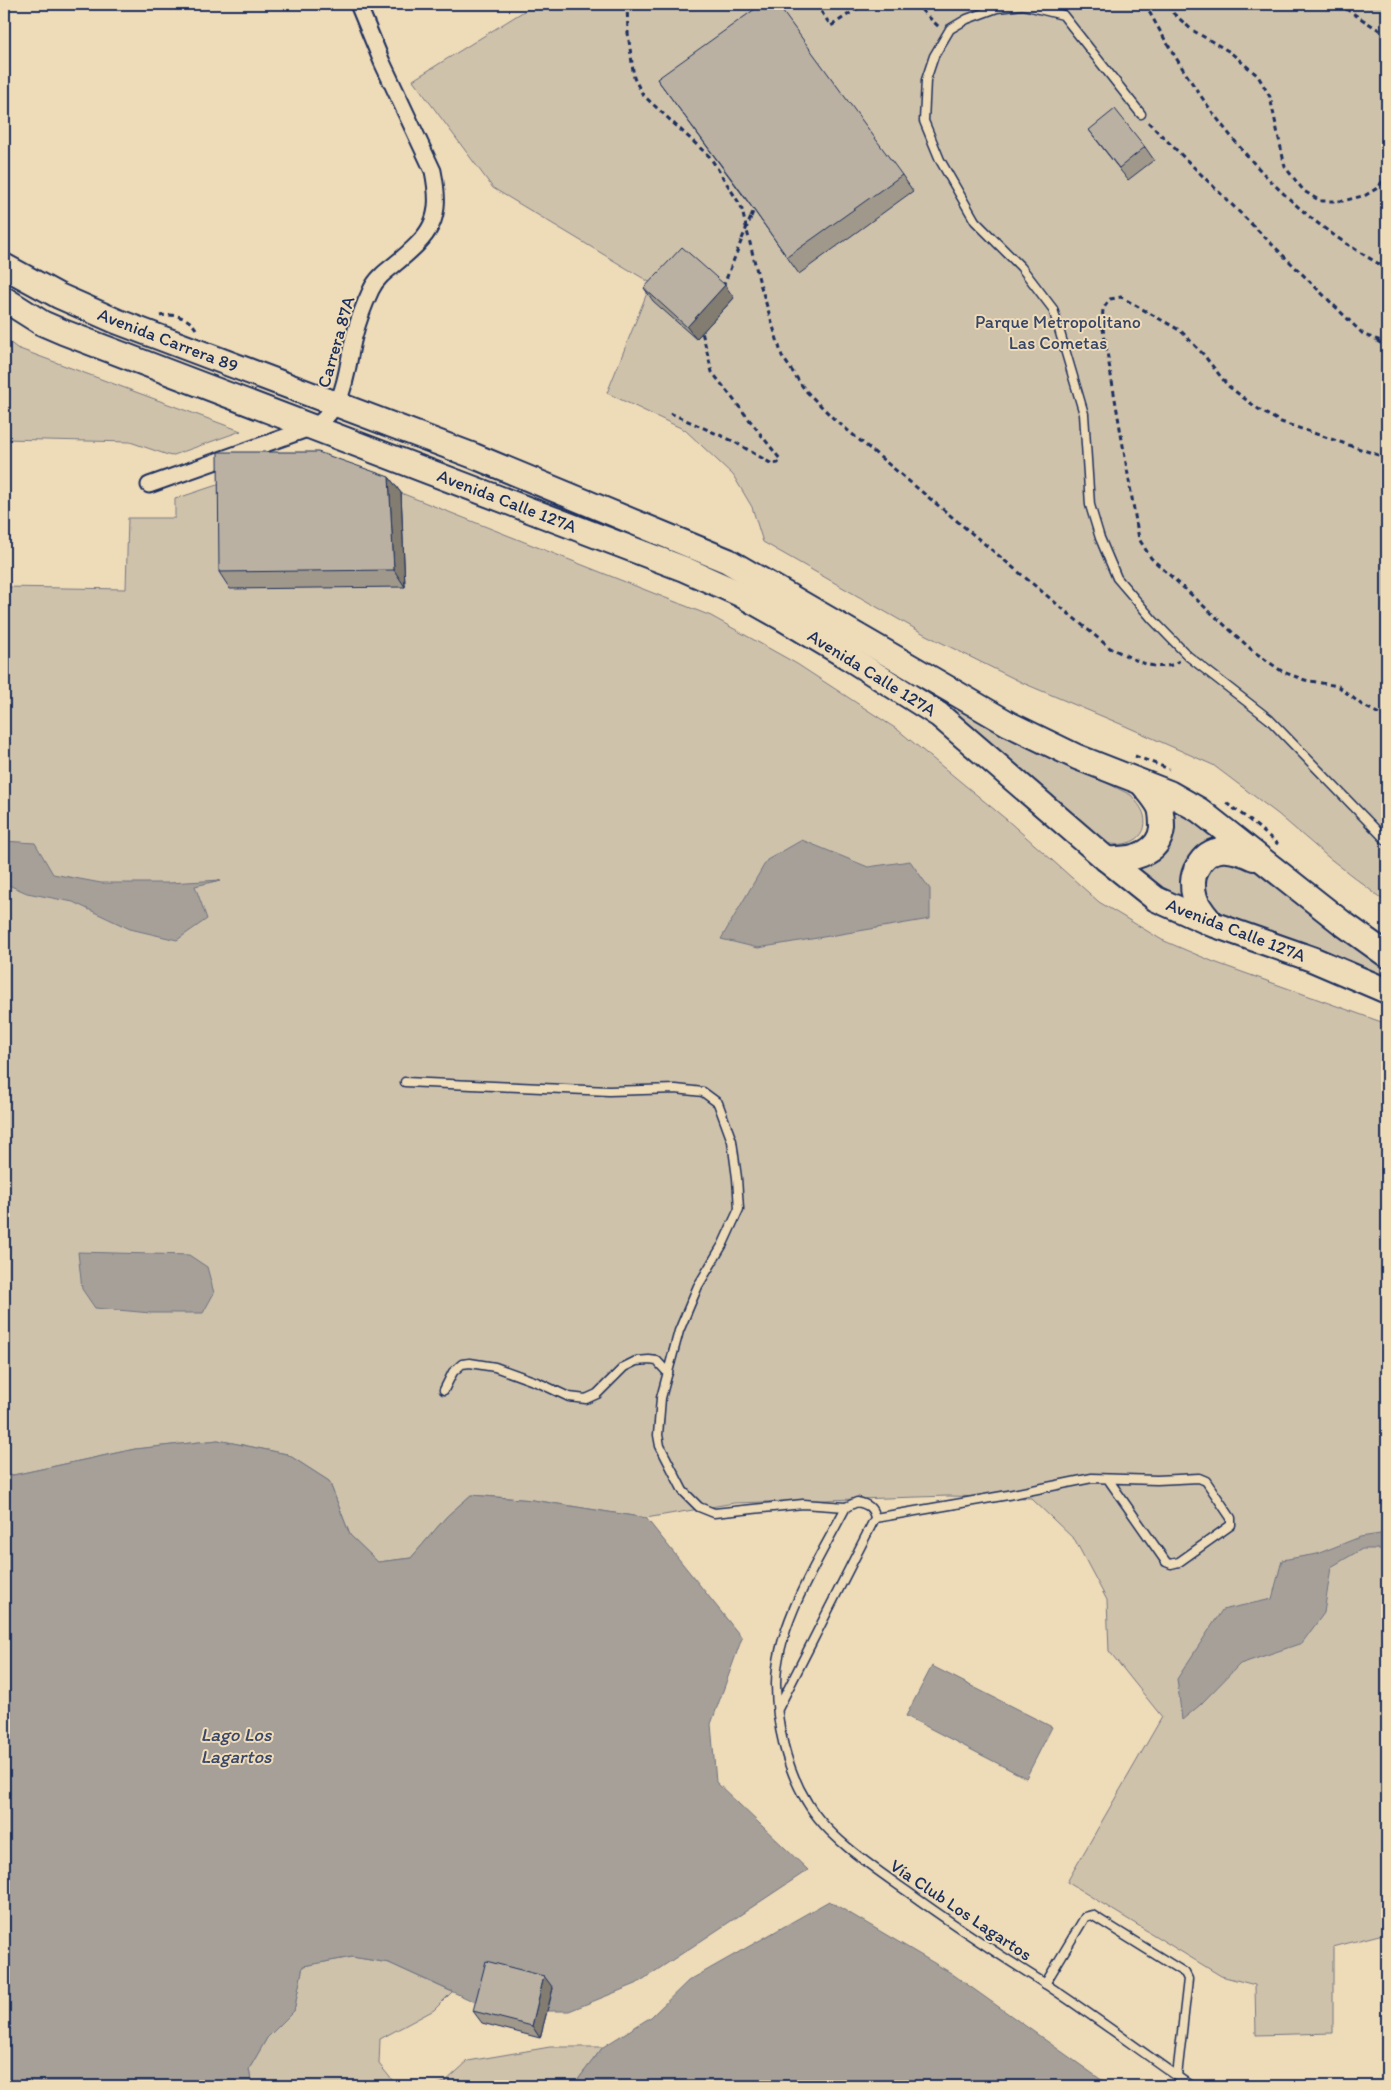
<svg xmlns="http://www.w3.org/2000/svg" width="1391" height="2090" viewBox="0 0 1391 2090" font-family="Itim,sans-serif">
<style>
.green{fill:#cfc2ab;stroke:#757884}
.water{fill:#a6a099;stroke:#6e7381}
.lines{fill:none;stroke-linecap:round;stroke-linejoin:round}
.lane-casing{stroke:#1b2f5e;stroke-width:11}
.street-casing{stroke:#1b2f5e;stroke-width:19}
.primary-casing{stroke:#1b2f5e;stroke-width:28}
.path{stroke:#1b2f5e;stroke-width:3;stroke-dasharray:5 4;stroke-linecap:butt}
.lane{stroke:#eedbb8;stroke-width:8}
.street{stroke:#eedbb8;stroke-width:15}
.primary{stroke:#eedbb8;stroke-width:24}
.path-bridge{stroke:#1b2f5e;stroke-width:3;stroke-dasharray:5 4;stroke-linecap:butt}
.wall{fill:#a0988b;stroke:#1b2f5e}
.shaded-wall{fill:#827c71;stroke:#1b2f5e}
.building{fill:#bab1a2;stroke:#1b2f5e}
.labels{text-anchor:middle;stroke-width:4;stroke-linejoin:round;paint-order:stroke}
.park-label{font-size:18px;fill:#36456a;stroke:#eedbb8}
.street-label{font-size:18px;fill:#1b2f5e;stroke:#eedbb8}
.water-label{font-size:19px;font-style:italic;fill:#37466a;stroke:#eedbb8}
</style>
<rect width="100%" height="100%" fill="#eedbb8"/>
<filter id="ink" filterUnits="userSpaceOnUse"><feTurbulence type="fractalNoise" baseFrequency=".02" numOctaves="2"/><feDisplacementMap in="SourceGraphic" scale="10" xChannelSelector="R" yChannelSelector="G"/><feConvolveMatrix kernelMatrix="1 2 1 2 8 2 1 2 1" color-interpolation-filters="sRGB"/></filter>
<g filter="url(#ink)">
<g class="green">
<path d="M530,4H1387V903L1328,857L1278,814L1213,765L1123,725L1023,683L926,635L763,542L752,507L733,475L685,430L607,393L651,283L493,188L413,80L529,8Z"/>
<path d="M4,338L17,348L241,431L171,456L130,442L4,439Z"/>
<path d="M229,481L405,587L401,493L711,616L797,664L898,730L1007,820L1099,902L1162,940L1214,962L1387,1024V1933L1333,1947V2033L1256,2035L1255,1985L1221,1976L1067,1882L1162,1717L1109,1651L1107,1600L1075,1540L1031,1498L948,1496L734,1503L646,1518L533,1500L471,1495L447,1516L411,1558L378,1562L350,1535L329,1481L287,1454L218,1440L135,1449L4,1477V587L126,589L128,518H175V499Z"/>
<path d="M769,595L956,708L1131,795C1136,801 1142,808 1144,815C1150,840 1125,848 1106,843Z"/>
<path d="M1168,804L1224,841L1188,906L1129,867Z"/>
<path d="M1225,858L1252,864L1387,969V980L1219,916L1202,894C1206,874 1205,867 1225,858Z"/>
<path d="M352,1957L389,1963L452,1992L434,2010L380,2039L379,2064L397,2086H252L249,2069L267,2038L294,2011L303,1966Z"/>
<path d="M550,2047H603L573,2086H433L445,2082L468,2061Z"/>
</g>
<g class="water">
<path d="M802,840L868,867L910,861L930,889V919L758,948L721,939L767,860Z"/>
<path d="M4,841L35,843L53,874L101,883H169L221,880L195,886L207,919L177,940L130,929L73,902L27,893L4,883Z"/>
<path d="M78,1252L189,1255L207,1267L214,1293L203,1313H151L95,1308L82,1289Z"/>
<path d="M218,1440L287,1454L329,1481L350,1535L378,1562L411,1558L447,1516L471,1495L533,1500L646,1518L742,1638L711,1724L716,1782L808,1870L636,1984L569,2011H548L553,1988L486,2007L389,1963L352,1957L303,1966L294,2011L267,2038L249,2069L252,2086H4V1477L135,1449Z"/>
<path d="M1387,1533V1549H1362L1331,1567L1324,1613L1302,1643L1240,1664L1200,1705L1182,1720L1177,1679L1222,1610L1272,1599L1282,1560L1317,1554L1360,1537Z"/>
<path d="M932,1666L1052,1727L1026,1778L906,1716Z"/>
<path d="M829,1901L951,1973L1110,2086H573L603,2047L651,2017L688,1981Z"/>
</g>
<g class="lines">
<g class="lane-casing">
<g id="lane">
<path d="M1141,114L1063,15L1023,5L997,8L967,19L950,29L934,56L926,80L924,121L940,160L975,221L1021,267L1053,309L1084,414L1090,505L1100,538L1117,578L1153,620L1188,656L1269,719L1387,841"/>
<path d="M405,1082L609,1091L676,1089L703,1092L718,1103L732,1141L737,1178L739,1209L723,1244L698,1286L679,1331L661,1398L658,1435L660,1446L683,1491L699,1507L714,1513L803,1504L846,1507"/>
<path d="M444,1390L453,1372L462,1364L470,1363L495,1367L539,1383L569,1397L586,1399L597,1394L624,1367L636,1361L649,1360L657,1361L668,1373"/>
<path d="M875,1518L1008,1495L1092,1478L1157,1480L1199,1478L1206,1481L1231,1518V1525L1179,1562L1171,1564L1166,1562L1108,1479"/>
<path d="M778,1709L875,1518C873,1507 867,1504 857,1502L846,1507C819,1559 776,1625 776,1684C776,1723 786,1768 807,1802C828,1838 874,1868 908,1892C952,1924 998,1954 1044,1983C1094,2016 1142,2052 1191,2086"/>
<path d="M1045,1984L1085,1917L1092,1915L1185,1973L1188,1979L1177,2076"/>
</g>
</g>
<g class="street-casing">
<path id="street" d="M149,485L313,427C348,406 345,372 354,337C358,321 364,305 371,290C376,279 385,272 394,265C431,234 443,221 433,171L382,62L358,4"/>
</g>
<g class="primary-casing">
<g id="primary">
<path d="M4,266L59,296L116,321L474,456L728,561L1009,724L1077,757L1169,793L1199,810L1341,922L1387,955"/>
<path d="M4,299L42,323L63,332L684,569L740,594L779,616L846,656L939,715L1106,859L1156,899L1212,924L1312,959L1387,991"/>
<path d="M1106,859C1129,860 1159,856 1162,828C1162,821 1162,815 1160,808C1156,799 1148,791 1142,783"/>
<path d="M1212,924C1206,916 1198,908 1195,898C1192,888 1192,876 1197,868C1210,843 1232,848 1254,858"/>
</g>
</g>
<g class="path">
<path d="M627,4L628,33L634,78L643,95L710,157L741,206L759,280L782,356L805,390L834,419L1110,648C1131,657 1158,676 1179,661"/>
<path d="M816,4L831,26L864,4"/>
<path d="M915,4L939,27"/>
<path d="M1145,4C1186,80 1236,154 1303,211C1329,234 1358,251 1387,269"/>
<path d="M1172,4L1173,13L1192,30L1230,52L1258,76L1270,97L1285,167L1304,191L1320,201H1343L1366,195L1379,187L1387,172"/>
<path d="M1338,4L1387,35"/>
<path d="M1148,122L1364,335L1387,343"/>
<path d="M751,217L754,209"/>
<path d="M723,287L742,239"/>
<path d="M160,316C173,313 189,317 196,329"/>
<path d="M1377,341L1387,347"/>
<path d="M670,413L733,441L772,464L778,463L780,459L712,372L702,332"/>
<path d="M1387,458L1281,422L1261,411L1228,386L1203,354L1181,331L1121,297L1110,299L1103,309L1102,323L1139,539L1151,558L1253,651L1283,672L1305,680L1338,686L1362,705L1387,718"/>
<path d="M1135,756L1169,769"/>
<path d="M1226,803L1247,818L1278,844"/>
</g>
<use href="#lane" class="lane"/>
<use href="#street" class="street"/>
<use href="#primary" class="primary"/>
<path class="path-bridge" d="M742,239L751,217"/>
</g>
<g class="wall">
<path d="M657,79L902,175L913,191L799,274L753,209Z"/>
<path d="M1089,130L1145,147L1154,160L1128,180L1098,142Z"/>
<path d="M644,288L734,298L696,339L653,301Z"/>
<path d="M389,477L401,493L405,587L230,589L219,572Z"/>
<path d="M553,1988L540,2038L482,2023L473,2011Z"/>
</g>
<g class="shaded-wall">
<path d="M725,285L734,298L696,339L687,327Z"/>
<path d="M389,477L401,493L405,587L394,570Z"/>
<path d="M544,1976L553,1988L540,2038L532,2026Z"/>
</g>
<g class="building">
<path d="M762,4H777L902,175L787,257L742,193L657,79Z"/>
<path d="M1115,109L1145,147L1119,168L1089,130Z"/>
<path d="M682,247L725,285L687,327L644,288Z"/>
<path d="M218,452H318L389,477L394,570L219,572Z"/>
<path d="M486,1961L544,1976L532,2026L473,2011Z"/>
</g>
</g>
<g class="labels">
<g class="park-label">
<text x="1058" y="328">Parque Metropolitano<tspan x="1058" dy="21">Las Cometas</tspan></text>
</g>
<g class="street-label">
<text transform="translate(168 340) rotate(21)" y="6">Avenida Carrera 89</text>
<text transform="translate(336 342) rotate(-74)" y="6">Carrera 87A</text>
<text transform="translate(507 501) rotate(21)" y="6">Avenida Calle 127A</text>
<text transform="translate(872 673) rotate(32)" y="6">Avenida Calle 127A</text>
<text transform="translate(1236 930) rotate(21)" y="6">Avenida Calle 127A</text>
<text transform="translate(961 1910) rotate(34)" y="6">Vía Club Los Lagartos</text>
</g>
<g class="water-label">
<text x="236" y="1741">Lago Los<tspan x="236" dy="22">Lagartos</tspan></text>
</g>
</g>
<rect width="1391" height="2090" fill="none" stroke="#eedbb8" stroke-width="20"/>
<rect x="10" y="10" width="1371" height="2070" fill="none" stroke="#1b2f5e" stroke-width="2" filter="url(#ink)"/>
</svg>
